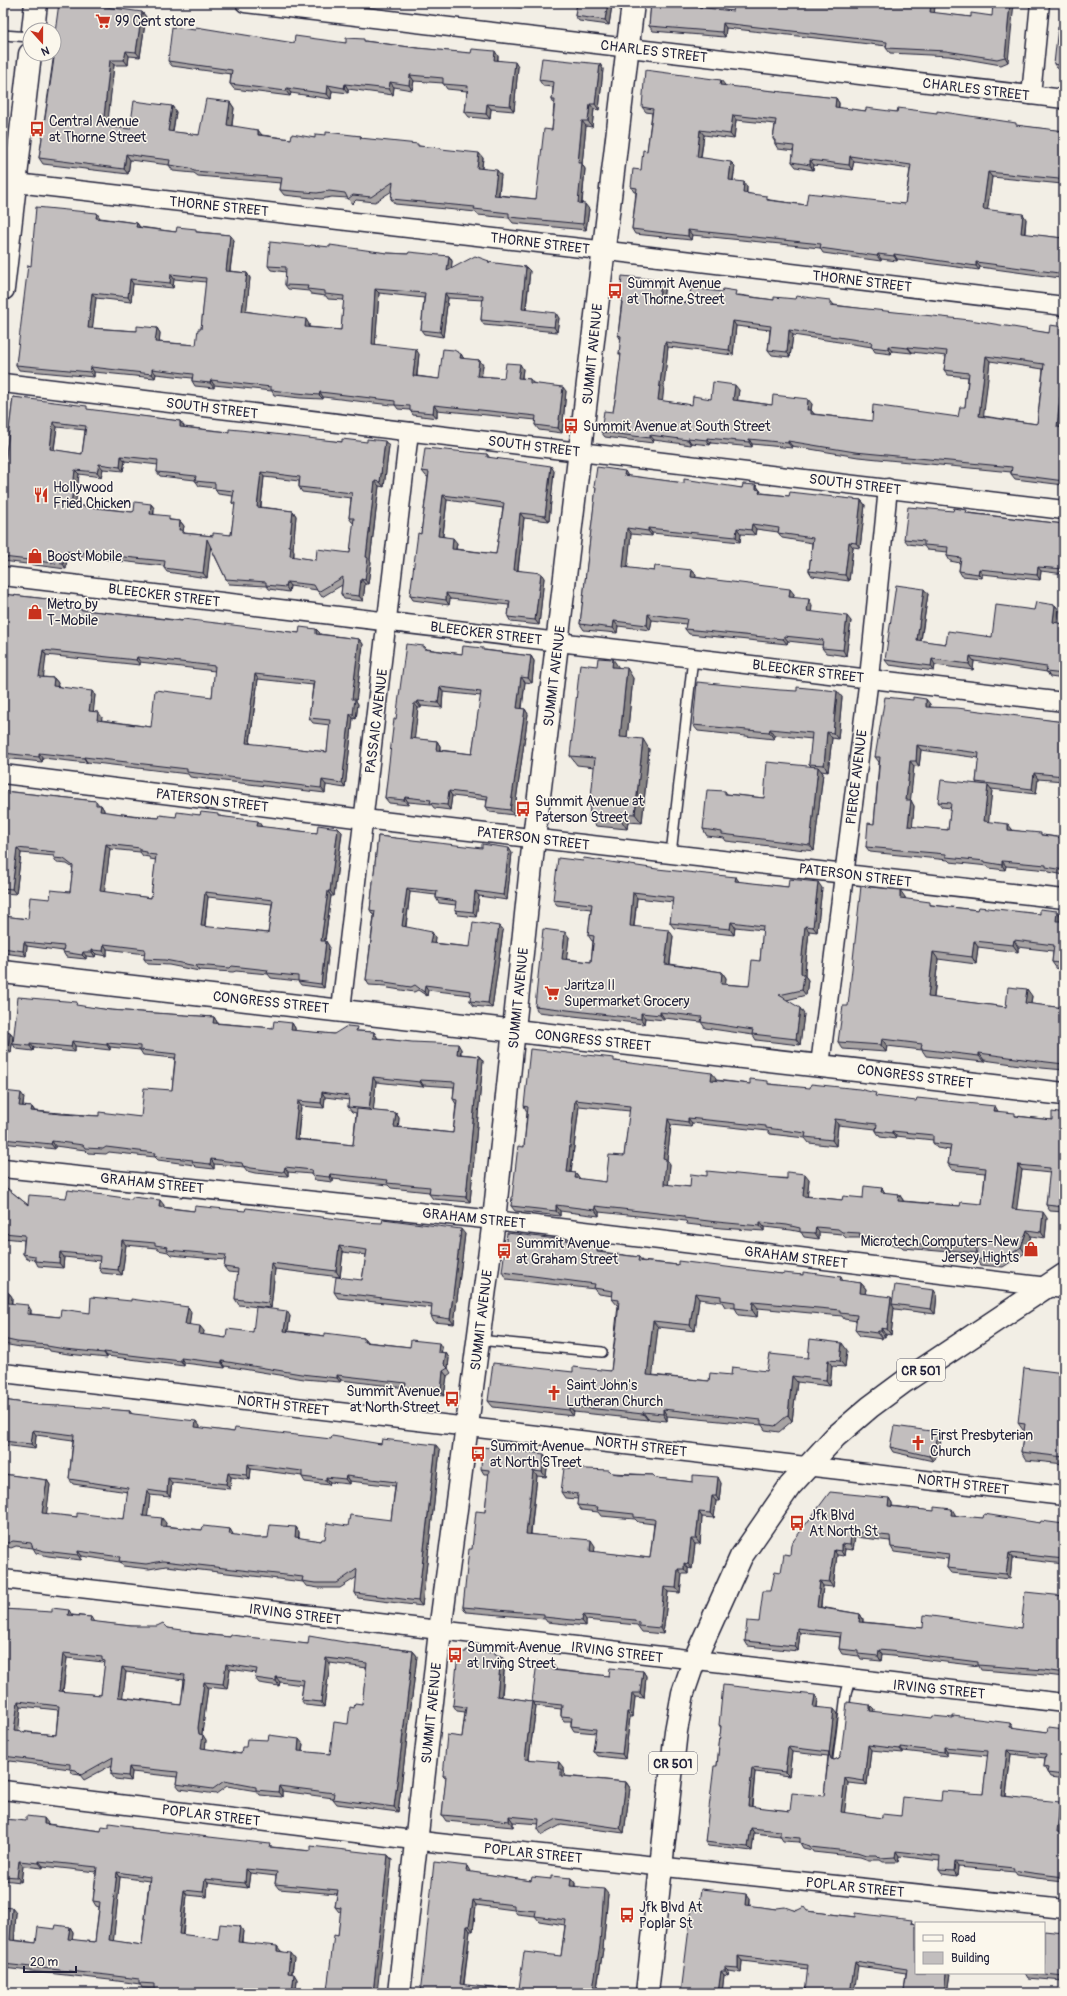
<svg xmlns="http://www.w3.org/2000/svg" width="1067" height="1996" viewBox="0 0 1067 1996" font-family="Pangolin,sans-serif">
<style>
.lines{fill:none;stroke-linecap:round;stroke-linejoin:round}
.lane-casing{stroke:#22223b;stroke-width:12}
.street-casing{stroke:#22223b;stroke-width:21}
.secondary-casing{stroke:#22223b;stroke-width:25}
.primary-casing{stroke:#22223b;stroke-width:25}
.lane{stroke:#fbf7ec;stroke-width:9}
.street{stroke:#fbf7ec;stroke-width:18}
.secondary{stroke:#fbf7ec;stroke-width:22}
.primary{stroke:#fbf7ec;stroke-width:22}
.wall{fill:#a7a3a3;stroke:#22223b;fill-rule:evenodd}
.shaded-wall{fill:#888585;stroke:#22223b}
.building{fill:#c2bebe;stroke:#22223b;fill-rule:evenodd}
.labels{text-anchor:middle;stroke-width:3;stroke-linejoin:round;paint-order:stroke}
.shield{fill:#fbf7ec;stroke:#636270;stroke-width:1}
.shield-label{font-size:13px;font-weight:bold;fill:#22223b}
.poi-label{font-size:14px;fill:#22223b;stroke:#fbf7ec;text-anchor:start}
.street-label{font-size:14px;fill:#22223b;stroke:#fbf7ec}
</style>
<rect width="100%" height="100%" fill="#f2eee5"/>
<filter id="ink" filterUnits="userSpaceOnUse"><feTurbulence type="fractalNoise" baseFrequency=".025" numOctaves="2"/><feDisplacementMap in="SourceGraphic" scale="8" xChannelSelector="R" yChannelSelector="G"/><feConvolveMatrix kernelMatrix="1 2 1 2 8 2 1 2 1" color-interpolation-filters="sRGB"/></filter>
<g filter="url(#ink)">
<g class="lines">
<g class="lane-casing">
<g id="lane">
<path d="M3,35L30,37"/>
<path d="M671,854L693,658"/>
<path d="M478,1340L602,1352"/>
<path d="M838,1759L846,1694L850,1679"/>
</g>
</g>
<g class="street-casing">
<g id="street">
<path d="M245,3L1064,99"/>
<path d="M1031,95L1040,3"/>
<path d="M16,183L625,253L1064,306"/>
<path d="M3,383L1064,510"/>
<path d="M3,576L1064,702"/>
<path d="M3,774L364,819L1064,899"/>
<path d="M341,1009L409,432"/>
<path d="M820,1065L869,678L888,488"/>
<path d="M3,1168L494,1220L1064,1289"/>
<path d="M3,1373L1064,1496"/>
<path d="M3,1579L1064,1703"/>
<path d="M3,1790L438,1843L1064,1909"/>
</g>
</g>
<g class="secondary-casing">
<g id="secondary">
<path d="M33,30L36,3"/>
<path d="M3,289L30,54"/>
<path d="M3,972L1064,1094"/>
<path d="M399,1993L440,1631L494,1220L534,838L633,3"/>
</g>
</g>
<g class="primary-casing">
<path id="primary" d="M647,1993L676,1731L683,1693L694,1661L741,1557L790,1486L835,1437L870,1407L905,1381L1064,1275"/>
</g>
<use href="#lane" class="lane"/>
<use href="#street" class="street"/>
<use href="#secondary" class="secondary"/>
<use href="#primary" class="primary"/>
</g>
<g class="wall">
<path d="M3,3L6,28L3,29Z"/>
<path d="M493,3H524V8L494,4Z"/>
<path d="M577,3H611L612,5L609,25L579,21L575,16Z"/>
<path d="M651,3H702L701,8L733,11L913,6V3H934L935,5L934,13L971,17L992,16L1008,62L1001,65L949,56L890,53L886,48L887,46L726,28L725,37L653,31L649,26Z"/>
<path d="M142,12L146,17L140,57L129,56L128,65H114L107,126L130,129L172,106L176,112L173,132L199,135L230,102L234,108L232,126L262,135L291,139L315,138L326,135L361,136L363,139L419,146L442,150L483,158L482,168L501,175L499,195L536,199L552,130L554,104L552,100L553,87L543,86L539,80L600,64L603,69L599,110L594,109L592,127L586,126L582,164L585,169L582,204L589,209L586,230L513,223L509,218L478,215L476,212L395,204L391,199L392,191L375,202L356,200L352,204L348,198L332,197L321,199L284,195L280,190L281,183L198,176L194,173L173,171L169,165L130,160L128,174L43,164L39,158L53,60L52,58Z"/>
<path d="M1064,27V70L1057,68L1054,64Z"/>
<path d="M365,41L417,48L498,56V60L518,67L514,111L491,109L490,119L469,117L465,112L467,91L447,89L443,83L414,81L412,90L394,87L393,95L348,89V93L332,91L331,99L291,93L290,96L234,89L230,84L231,74L172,66L168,61L294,43H346Z"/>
<path d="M725,85L724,86L836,98L839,103V108L866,111L897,112L1064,131V180H1063L1062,184L992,177L987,210L1026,219L1025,234L1063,238L1064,236V281H1062L1060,278L980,267L979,270L897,259V261L881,259V261L823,253L820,248L692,235L691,240L635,234L632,229L636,192H634L631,187L641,170L647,151L652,113L646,112L642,107ZM736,120L775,124L773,139L775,142V144L778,149L794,151L792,162L796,167L813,170L814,165L852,170L854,161L910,169L905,204L806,205L770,200L747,193V187L733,181L735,166L701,158L704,135L734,139Z"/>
<path d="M100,218L137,223L140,227L176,232H198L230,235L234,240L230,271L247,273L250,278L246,311L309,324V327L341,330L344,300L328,299L326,296L311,294L309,291L288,289L285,285L286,272L271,270L268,266L310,246L387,253L449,256L452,261L451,269L489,261L490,263L526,267L530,271L526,310L559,318L557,332L484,325L481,320L483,300L448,298L443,337L424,334L421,330L424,298L379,293L375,344L419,354L417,376L439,379L461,354L464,359L479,360L483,365L481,376L504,378L523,369L522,378L530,379L533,383L566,391L562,433L539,430L535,425L536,420L437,410V418L413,415L410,410L398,409L395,405H391L323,397V399L300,398L274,395L272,391L214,385V388L195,386L192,381V378L156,374L155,378L94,372V377L19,370L16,365L31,266ZM174,279L206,282L201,329L196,345L159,342L160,333L157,328L137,331L92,328L96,298L131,302L133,284L173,288Z"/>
<path d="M665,285L663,300L689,303L739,295L774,300L834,305L1049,333L1064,327V402L1061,428H1064V485L1015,479L1011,474V472L858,457L792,446V448L752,444V447L711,443L710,445L691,443V445L654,440L653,443L605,437L601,432L613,412L616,395L621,357L619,354L621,340L618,335L622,298L620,295ZM736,326L770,330L768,350L772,355L790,357L793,335L872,347L875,352L891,354L892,351L912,353V352L946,356L944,370L948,375L968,377L965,407L958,417L872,421L814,414L811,410L812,404L772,405L737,400L739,390L692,405L662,401L668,347L733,355ZM990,361L1043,369L1037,424L983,416Z"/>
<path d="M13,397L90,410L180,421L184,427L229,432L389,446L384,487L379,486L370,560L371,562L368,584H365L363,601L344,599L341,594L342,585L322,597L317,590L290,586L289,592L269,589L267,586L229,584L226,579L210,546L207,578L167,572L164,568V566L67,555L66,569L3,561V481ZM57,427L85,430L82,454L54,450ZM125,461L158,465L157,472L160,476L195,480L199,486L215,488V489L218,494L233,496L232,503L235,506L231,535L213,536L184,533L183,531L184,526L180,521L171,520L154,515V508L151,504L132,512L75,505L79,474L101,477L103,469L123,471ZM264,477L299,481V487L302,492L351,498L349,518L352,522L354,523L350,553L316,560L294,557V551L293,549L296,516L293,511L261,507Z"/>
<path d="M487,454L490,458L554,471L549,521L524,518L518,570L544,578L539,625L511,622L508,617L509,605L450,599L449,605L413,600L410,595L421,534L428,477L426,476L422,471ZM447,500L503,508L496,554L456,549L457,543L443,536Z"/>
<path d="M628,476L684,483L742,488L756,485L762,493L789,496L861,500L865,505L860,548L853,547L849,581L812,576L809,571L812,543L782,538L778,532L756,529L755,535L741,534L740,542L652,533V536L631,534L627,568L654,571L692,570L696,575L695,577L794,594L793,598L812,605L811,612L851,621L846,656L826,653L822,648L823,645L788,641L787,644L689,634L685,629L686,624L652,620L650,630L618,626L617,633L584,630L580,624L596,489L594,487Z"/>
<path d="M969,513L1064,524V574L1041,571L1040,580L982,574V578L962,576L959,571L960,563L950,561L947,556L948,552L927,550L924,546L908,544L904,539Z"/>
<path d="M3,594L65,601L68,606V608L83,610L299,633H320L319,634L359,639L363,644L356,701L358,704L356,719L353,718L345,788L326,785L325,793L190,777L188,774L87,762V763L43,758L42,762L3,758ZM46,655L140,665V662L215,671L212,697L151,727L101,720L102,717L93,711L95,695L57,686L58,683L54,678L43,677ZM258,679L313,685L309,718L313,723L330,725L327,752L250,744Z"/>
<path d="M928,594L921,641L946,644L992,637L1034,610L1055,605L1059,610L1057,623L1064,624V679L1050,677L1047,672L974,661L973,670L935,665L934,671L889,665L885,660Z"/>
<path d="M424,646L427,649L462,654L485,650L531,656L534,661L532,683L525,682L522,709H525L528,714L514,815L490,812L486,807L487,800L452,796L450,810L434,808L431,804L408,802V805L389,803L385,798L396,719ZM443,692L481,696L472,754L440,750V746L437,741L414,739L418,708H421V706L442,708Z"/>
<path d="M619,668L633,678L627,738L649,749L642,823L628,822L627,829L596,826L589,817L595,767L577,765L570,756Z"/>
<path d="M842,697L838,739L832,738L828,772L821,771L823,773L814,851L726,841L724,838L707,836L703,829L725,791L727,794L764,798L811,766L809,764L812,739L774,735V739L698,731L693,725Z"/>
<path d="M913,700L930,704V707L1064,722V781L1038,779L1036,794L991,789L992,790L988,822L1012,829V830L1043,835L1064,838V875L1049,872L1048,870L1006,866L1005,870L989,868L988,866L950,862L948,860L870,852L866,847L874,824L879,762L875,757ZM921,750L979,758L976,782L977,784L938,802L942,807L951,808L948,830L912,827L914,806L910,800L914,766L919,767Z"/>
<path d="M3,791L96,801L99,805H101L104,810V812L159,818L176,817L200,815L220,816L261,825V827L317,833L338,828L342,832L334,896H331L325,941L329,946L324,988L301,985L298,981L271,978L268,974L236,971L233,972L199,970V971L169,965L148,964L144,959L145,954L107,949V956L96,954L95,957L86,956V959L66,957L63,952V951L27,946L26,956L3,953V916L28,919L50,899L70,892L73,868L67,864L57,863L54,858V856L21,853L16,894L3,893ZM110,849L140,852L143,856L149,857L150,859L156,860L151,898L104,892ZM208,897L272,904L268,933L205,927Z"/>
<path d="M378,836L512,853L507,900L479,896L476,917L458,915L455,910L456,905L439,903L436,898V895L410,892L406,927L435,937L434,943L470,947L499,926L503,931L492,1008L474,1006L470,1001L471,995L428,990L427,996L418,990L414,992L388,988L386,986L369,985L366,980L374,915H373L370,910Z"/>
<path d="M739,882L788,887L822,888L817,932L809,931L805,971V976L808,980L806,995L787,1000L804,1014L800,1045L756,1040L753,1035L705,1028L701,1022L664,1018V1020L645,1018L644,1024L538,1012L535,1006L569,937L566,959L591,962L593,941H592L588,935L591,909L557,905L553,900ZM637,898L673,902L670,923L674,928L734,935L735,927L763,930L760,961L749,986L725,984L726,978L722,972L670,964L673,936L634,927Z"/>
<path d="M905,897V899L932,905L978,910L1040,914L1057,911L1062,917L1061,921H1064V970L1057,969L1052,962L1053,951L1018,947V952L978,947L976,964L938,959L934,998L1006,1007L1032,996L1031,1004L1064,1008V1070L1042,1068L984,1060V1062L926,1056L922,1050L887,1046L886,1052L843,1049L838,1042Z"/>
<path d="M79,1006L110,1010L214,1017L217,1022V1023L273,1028L292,1023L295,1028V1031L334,1034L359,1031L374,1032L377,1037V1038L461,1049V1054L479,1056L483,1061L470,1202L433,1199L429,1194V1192L391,1188L388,1185L333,1179V1182L315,1180L311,1174L288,1172V1176H286L255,1173L247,1171L244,1167L214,1164V1169L196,1167L194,1165L158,1160L155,1157L109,1152L106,1154L88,1153L85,1150L55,1146V1149L3,1143V1091L24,1097L23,1106L32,1107L35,1111L99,1116L141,1117L172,1090L175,1058L143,1055L140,1050L110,1047V1050L75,1046V1052L34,1048L33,1051L16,1049L13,1044ZM376,1082L423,1087V1085L454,1087L453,1099L456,1104L453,1133L398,1127L399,1118L396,1113L373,1111ZM325,1097L349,1100L348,1107L352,1112L356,1113L353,1145L298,1139L301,1106L324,1108Z"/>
<path d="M3,1031L10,1032L13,1036L11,1053L3,1052Z"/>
<path d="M616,1061L716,1078V1080L750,1084H770L878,1097L998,1112L1017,1116L1052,1120L1064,1114V1212L1050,1211L1046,1205L1050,1173L1022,1170L1016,1209L1047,1218L1045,1238L1031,1236L1025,1253L1003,1267L980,1265L976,1259V1253L950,1250V1252L903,1248L901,1246L863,1242L861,1238H846L842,1234L819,1232V1239L804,1237L801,1232L791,1230L764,1227V1231L721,1228L687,1224L686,1221L599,1212V1216L560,1211V1216L515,1211L511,1206L524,1147L527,1112L524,1106ZM579,1106L630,1111L624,1156L606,1182L580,1179L576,1173H571ZM692,1123L768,1131L770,1134L805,1138L809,1143L836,1146L838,1125L876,1129V1131L880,1137L896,1139V1136L933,1140V1143L937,1148L950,1150L948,1164L952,1170L985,1173L982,1204L960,1206L903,1201V1200L899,1194L885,1193L882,1188L863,1198L842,1200L807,1196L809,1179L707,1176L690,1187L668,1185L670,1164L667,1160L671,1125L691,1127Z"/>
<path d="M3,1185L28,1205L66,1198L164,1205L163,1207L194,1211L465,1234L454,1324L434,1322L431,1316L432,1308L338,1298L334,1292L362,1280L366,1255L343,1252L340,1277L275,1269L271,1308L239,1305L235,1299L238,1273L228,1272L224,1267L225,1260L171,1255L168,1252L158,1250L157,1248L126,1245L122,1275L102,1273L99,1268L100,1261L64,1257L63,1268L38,1266L35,1260L27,1259L23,1254L24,1240L3,1238Z"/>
<path d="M602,1251V1252L639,1257L642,1261L678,1265L782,1274L841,1277L843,1281L861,1283L866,1289L865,1294L893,1300L937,1295L935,1314L895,1309L894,1308L891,1335L885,1334V1337H882V1339L860,1336L855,1330L857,1321L844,1319L842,1316L758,1308L757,1317L739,1315L735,1308L725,1307L722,1302L699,1299L695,1331L658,1327L652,1375L709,1381L731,1375L767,1371L808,1358L847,1350L845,1367L832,1366L830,1386L797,1382L792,1421L779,1432L765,1430L762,1425L667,1416V1421L648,1419V1420L574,1412L573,1416L493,1407L488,1401L573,1372L611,1371L618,1305H617L612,1299L613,1296L599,1294L595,1289L506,1279L502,1272Z"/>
<path d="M3,1292L9,1293L12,1297V1304L31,1310V1314L60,1317L90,1313L188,1307L191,1312L189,1325L204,1331L203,1335L226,1338L253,1332L290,1316L288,1331L325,1336L364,1338L367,1342L410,1347L442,1348L441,1352L446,1353L449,1358L448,1368L451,1373L447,1376L444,1396L408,1391L406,1388L341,1380L340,1382L304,1379L225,1366V1368L184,1363V1366L107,1356V1358L68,1354L50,1351L49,1349L20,1347L3,1344Z"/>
<path d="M1064,1373V1464L1026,1460L1021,1452L1024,1431L1023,1430L1018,1423Z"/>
<path d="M3,1400L38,1405L130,1411L132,1414L200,1426L199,1428L234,1432L381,1444L440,1450L422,1606L358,1598L355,1593L357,1577L340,1588H319L306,1586L303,1582L262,1577L166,1566L149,1569L123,1566L120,1562L82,1556L81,1560L48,1556L36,1553L33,1548L16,1546L11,1548L3,1545V1474L47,1480L50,1485L46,1514L77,1517L124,1519L128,1492L73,1484L69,1479L73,1440L36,1435L35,1449L3,1445ZM251,1469L302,1476V1477L305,1482L329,1485L330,1482L349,1484V1481L395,1486L391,1520L348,1526L325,1539L321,1541L299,1538V1532L296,1527L268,1538H255L233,1535L230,1529L202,1530L165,1526L166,1523L147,1516L150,1495L170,1497L172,1483L230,1489L231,1477L250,1480Z"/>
<path d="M938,1432L941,1437L940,1449L933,1461L893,1452L890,1447Z"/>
<path d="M548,1459L546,1477L537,1476L531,1534L595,1546L594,1552L650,1558L654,1524L638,1522L635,1519L601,1516L598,1512L581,1510L577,1505L578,1499L565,1498L561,1492L612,1473L653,1475L656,1478L693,1482L721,1483L719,1501H716L714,1518L702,1517L700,1544H695L692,1569L688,1568V1574H682L680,1593L668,1592L663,1634L642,1632L637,1625L586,1620V1626L547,1622L545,1619L466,1612L463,1607L472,1549L485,1512L489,1474H484L481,1469Z"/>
<path d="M889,1498L892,1503V1506L955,1514V1516L1040,1523L1064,1524V1564L1012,1558L1010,1579L951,1573L947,1568L948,1559L894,1552L891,1547L890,1541L855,1537L853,1550L845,1549L844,1556L837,1555L833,1587L823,1586L821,1607L860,1614L863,1619V1622L923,1628H1021L1064,1596V1593V1677L1047,1675L981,1670L979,1666L903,1657L882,1655L881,1661L861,1659L859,1656L842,1654L839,1649L840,1637L800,1633L798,1651L748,1646L745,1641L759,1622L771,1591L790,1555Z"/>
<path d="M3,1609L72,1615L91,1617L94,1622L131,1626L168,1628L192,1633L230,1637L308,1644L350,1643L413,1651L417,1656L398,1812L337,1804L333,1799V1798L282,1791V1797L260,1795L257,1791L227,1786L216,1794L180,1789L176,1784L177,1777L132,1772L131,1781L115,1779L111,1774L112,1765L84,1780L80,1775L73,1774L70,1769L3,1760ZM67,1658L103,1662L105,1664L101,1695L63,1692ZM330,1663L367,1668L362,1704L354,1708L348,1724L330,1754L302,1752L303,1744L246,1747L241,1754L205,1749L206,1740L202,1735V1733L208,1687L227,1689L230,1669L256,1673L255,1678L259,1683L279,1686L280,1682L303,1685L301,1700L305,1705L324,1707ZM126,1672L184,1680L181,1705L122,1697ZM21,1706L58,1710L56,1735L18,1731Z"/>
<path d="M466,1652L495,1653L497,1655L501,1656L505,1661L502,1697L532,1701L536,1707L529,1759L563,1767V1770L565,1775V1776L626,1782L630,1788L624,1833L561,1825L542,1835L538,1829L539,1824L513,1822V1827L446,1821L442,1815L446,1779L443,1776L462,1737L465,1712L457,1711L453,1705Z"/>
<path d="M556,1669V1670L609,1676L643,1671L646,1676L644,1698L635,1697L633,1717H630L625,1759L597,1756L593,1751L596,1733L574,1731L571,1726V1721H564L561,1716V1709L536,1706L532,1702Z"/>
<path d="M818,1700L817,1707L838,1714L832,1758L833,1760H834L839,1758L874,1709L873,1712L1048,1732L1064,1729V1779L1050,1777L1044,1767L1045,1758L1011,1754L1006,1796L1063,1807L1061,1833H1064V1881L1036,1878L1017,1875L1015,1872L958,1867L957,1876L942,1874L939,1870L940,1861L899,1856L898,1862H883L880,1860H869L860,1857L813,1852L812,1850L803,1848L800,1843V1842L783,1841L780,1836L754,1833L752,1851L708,1846L705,1842L717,1766L721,1728L719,1725ZM871,1750L903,1753V1751L947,1756V1752L988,1756L983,1794L941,1801L901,1816L882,1818L844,1813L848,1783L867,1785ZM792,1752L828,1756L824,1796L790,1811L752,1807L755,1772L789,1776Z"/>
<path d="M3,1822L48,1823V1824L101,1831L109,1827L132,1828L272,1847L311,1851L388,1855L392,1860L327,1990L338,1936L341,1912H339L335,1907L337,1894L279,1889L275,1884L276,1876L250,1873L248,1888L208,1883L207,1897L187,1895L183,1935L218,1939L243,1931L242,1942L281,1951L294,1958L292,1974L297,1979L296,1993H157L155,1989L142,1988L140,1984L110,1980L3,1968V1907L16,1913L14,1940L36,1943L55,1929L70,1927L73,1932L72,1940L95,1942L99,1907L96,1906L93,1901L96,1872L43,1866V1868L23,1866L21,1882L3,1880ZM120,1877L149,1881L142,1945L113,1941Z"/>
<path d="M470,1871V1872L531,1881L551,1879L571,1878L575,1883V1886L608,1894L603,1949L597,1989L420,1993ZM476,1905L514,1910L517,1914L535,1916L539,1921L565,1925L561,1956L519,1989H499L464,1985L470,1931H473Z"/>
<path d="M750,1898V1906L776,1909L807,1911L855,1917L914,1923L950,1973L947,1993H906L904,1991L906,1973L858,1966L808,1969L742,1961L741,1973L729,1971L728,1976L724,1975L722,1993H681L698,1910Z"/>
<path d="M1064,1933V1981L1028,1978L1025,1973Z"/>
</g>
<g class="shaded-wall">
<path d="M4,3H9L6,28L3,23V12Z"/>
<path d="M520,3H524V8Z"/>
<path d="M608,3H611L612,5L609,25L605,20Z"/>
<path d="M697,3H702L701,12L697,7Z"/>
<path d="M931,3H934L935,5L934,18L930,12Z"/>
<path d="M1010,3H1014L1008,62L1005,57Z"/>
<path d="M142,12L146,17L140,57L136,52Z"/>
<path d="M723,23L726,28L725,37L722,32Z"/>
<path d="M126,51L129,56L128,65L124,60Z"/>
<path d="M495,51L498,56L497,65L494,60Z"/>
<path d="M110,60L114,65L107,131L103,126Z"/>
<path d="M515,62L518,67L514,111L510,106Z"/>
<path d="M600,64L603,69L599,110L595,104Z"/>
<path d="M410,75L414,81L412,90L409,85Z"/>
<path d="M721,80L725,85L724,90L720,85Z"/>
<path d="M390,82L394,87L393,95L389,89Z"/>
<path d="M345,84L348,89V93L344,88Z"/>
<path d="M328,85L332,91L331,99L327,94Z"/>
<path d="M287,88L291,93L290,96L286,91Z"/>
<path d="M836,98L839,103L838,112L835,107Z"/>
<path d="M230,102L234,108L231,131L227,125Z"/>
<path d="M487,104L491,109L490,119L486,114Z"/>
<path d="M590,104L594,109L592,127L588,121Z"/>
<path d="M172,106L176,112L172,136L168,131Z"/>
<path d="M733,115L736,120L734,139L730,134Z"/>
<path d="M582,121L586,126L582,164L585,169L581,209L578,203V163Z"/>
<path d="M258,130L262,135H258Z"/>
<path d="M700,130L704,135L700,162L697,157Z"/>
<path d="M479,153L483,158L481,173L477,168Z"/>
<path d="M126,154L130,160L128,174L124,169Z"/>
<path d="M850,156L854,161L852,170L849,165Z"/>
<path d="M810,160L814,165L813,170L810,165Z"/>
<path d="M731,162L735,166L732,185L729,180Z"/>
<path d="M497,170L501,175L498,200L494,195Z"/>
<path d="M988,172L992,177L987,214L983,209Z"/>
<path d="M1060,175L1063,180L1062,184L1059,179Z"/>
<path d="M744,182L747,187L746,197L743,193Z"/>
<path d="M585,204L589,209L586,230L583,224Z"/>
<path d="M97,213L100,218V223L96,218Z"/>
<path d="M1023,214L1026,219L1024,238L1021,233Z"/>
<path d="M137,223L140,228L136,227Z"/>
<path d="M688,230L692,235L691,240L688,236Z"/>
<path d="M230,235L234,240L229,276L226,271Z"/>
<path d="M878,254L881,259V261L877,256Z"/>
<path d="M894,254L897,259V261L894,256Z"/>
<path d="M449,256L452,261L451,276L447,271Z"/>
<path d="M976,262L980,267L979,270L976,266Z"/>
<path d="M526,267L530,271L525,314L522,309Z"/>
<path d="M247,273L250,278L246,315L242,311Z"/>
<path d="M171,274L174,279L173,288L170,283Z"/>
<path d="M130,279L133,284L131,302L128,297Z"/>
<path d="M661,280L665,285L662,305L659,300Z"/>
<path d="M375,289L379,293L375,348L372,344Z"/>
<path d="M92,293L96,298L92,332L88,328Z"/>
<path d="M445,293L448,298L443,337L440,332Z"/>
<path d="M830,300L834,305L833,310L830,305Z"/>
<path d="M556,313L559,318L557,332L554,327Z"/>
<path d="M306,319L309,324L308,331L305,327Z"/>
<path d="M733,321L736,326L733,355L729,350Z"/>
<path d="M157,328L160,333L159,346L155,342Z"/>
<path d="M789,330L793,335L790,357L787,352Z"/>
<path d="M665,342L668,347L662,406L658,400Z"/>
<path d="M888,346L892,351L891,354L888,349Z"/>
<path d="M908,347L912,352V353L908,348Z"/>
<path d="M416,349L419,354L416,381L413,376Z"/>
<path d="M461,354L464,359L460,358Z"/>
<path d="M986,356L990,361L983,421L979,416Z"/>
<path d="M479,360L483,365L481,380L477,376Z"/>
<path d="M520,364L523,369L521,383L518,378Z"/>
<path d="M91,367L94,372V377L90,372Z"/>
<path d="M152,369L156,374L155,378L152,374Z"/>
<path d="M211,380L214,385V388L210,383Z"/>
<path d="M735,385L739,390L737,405L733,400Z"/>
<path d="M563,387L566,391L562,433L558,428Z"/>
<path d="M320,392L323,397V399L319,395Z"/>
<path d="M1060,397L1064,402L1060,432L1057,427Z"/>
<path d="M808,399L812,404L811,410L815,415L814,419L807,410Z"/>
<path d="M434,405L437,410V418L433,413Z"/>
<path d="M180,421L184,426L183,431L180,427Z"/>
<path d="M53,422L57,427L53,454L50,449Z"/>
<path d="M650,435L654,440L653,443L650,438Z"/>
<path d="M688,438L691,443V445L688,440Z"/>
<path d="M707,438L711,443L710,445L707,440Z"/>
<path d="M749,439L752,444V447L749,442Z"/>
<path d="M385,441L389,446L384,487L380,482Z"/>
<path d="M788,441L792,446V448L788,443Z"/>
<path d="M121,456L125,461L123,471L120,467Z"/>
<path d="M99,464L103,469L101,477L97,472Z"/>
<path d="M551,466L554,471L549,521L545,516Z"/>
<path d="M75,470L79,474L75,510L71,505Z"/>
<path d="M625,471L628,476L624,475Z"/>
<path d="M261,472L264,477L260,512L257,507Z"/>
<path d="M375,481L379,486L370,560L371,562L368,584L365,580L366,557Z"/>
<path d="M756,485L763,495V498L756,489Z"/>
<path d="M443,495L447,500L442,541L438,536Z"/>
<path d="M861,500L865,505L860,548L856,543Z"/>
<path d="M151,504L154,508L153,519L150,514Z"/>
<path d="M293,511L296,516L293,549L294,551L293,561L290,556L289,546Z"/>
<path d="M520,513L524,518L517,575L514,570Z"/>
<path d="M180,521L184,526L183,531L186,535L185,537L179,530Z"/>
<path d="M752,524L756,529L755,535L751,530Z"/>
<path d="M627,528L631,534L627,573L623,567Z"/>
<path d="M648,528L652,533V536L648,531Z"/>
<path d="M737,528L741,534L740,542L736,537Z"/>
<path d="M453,538L457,543L455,554L452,549Z"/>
<path d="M207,539L211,544L207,578L203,573Z"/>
<path d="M849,542L853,547L849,581L845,575Z"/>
<path d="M64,551L67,555L66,569L63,564Z"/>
<path d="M1038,567L1041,571L1040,580L1037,575Z"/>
<path d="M979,569L982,574V578L978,574Z"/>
<path d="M692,570L696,575L695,582L691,577Z"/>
<path d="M541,573L544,578L539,625L535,620Z"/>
<path d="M361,579L365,584L363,601L359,596Z"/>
<path d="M287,582L290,586L289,592L286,587Z"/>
<path d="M790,589L794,594L793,602L789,597Z"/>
<path d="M924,589L928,594L920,645L917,640Z"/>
<path d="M446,593L450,599L449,605L446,600Z"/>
<path d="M809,599L812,605L811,617L807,611Z"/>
<path d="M65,601L68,606V612L64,607Z"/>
<path d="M1055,605L1059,610L1057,627L1053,622Z"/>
<path d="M648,614L652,620L650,630L647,625Z"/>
<path d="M847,616L851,621L846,656L843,650Z"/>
<path d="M614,621L618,626L617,633L613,628Z"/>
<path d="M316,629L320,633L319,639L316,634Z"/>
<path d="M784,636L788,641L787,644L783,639Z"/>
<path d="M359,639L363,644L356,701L358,704L356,719L353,714L352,699Z"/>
<path d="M43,650L46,655L43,682L39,677Z"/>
<path d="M531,656L534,661L532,683L528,678Z"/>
<path d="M970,656L974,661L973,670L969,664Z"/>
<path d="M137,657L140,662V665L136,660Z"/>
<path d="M613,659L619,668L612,667Z"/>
<path d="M932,659L935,665L934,671L931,666Z"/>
<path d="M627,668L633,678L626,747L620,737Z"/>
<path d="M255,674L258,679L249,748L246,743Z"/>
<path d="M521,677L525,682L521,713L517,708Z"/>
<path d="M54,678L58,683L57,691L53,686Z"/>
<path d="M440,687L443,692L442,708L438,703Z"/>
<path d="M92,691L95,695L93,716L89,711Z"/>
<path d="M837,691L842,697L838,739L833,733Z"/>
<path d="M926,699L930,704L929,712L926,707Z"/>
<path d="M418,701L421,706V708L417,703Z"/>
<path d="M414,703L418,708L414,743L410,738Z"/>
<path d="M525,709L528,714L514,815L510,810Z"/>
<path d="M98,712L102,717L101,725L97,720Z"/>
<path d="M350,714L353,718L345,788L342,783Z"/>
<path d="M770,729L774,735V739L769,732Z"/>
<path d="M827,732L832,738L828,772L824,765Z"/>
<path d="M643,739L649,749L642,823L635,814Z"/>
<path d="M437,741L440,746L439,755L436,750Z"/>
<path d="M917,745L921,750L919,767L916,761Z"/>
<path d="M39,753L43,758L42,762L39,757Z"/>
<path d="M84,757L87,762V763L84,758Z"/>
<path d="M910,761L914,766L910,805L906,800Z"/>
<path d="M818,767L823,773L814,851L810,845Z"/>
<path d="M1034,773L1038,779L1036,794L1032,789Z"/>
<path d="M322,780L326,785L325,793L321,788Z"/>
<path d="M988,785L992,790L988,827L984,821Z"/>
<path d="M449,791L452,796L450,810L447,805Z"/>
<path d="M405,797L408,802V805L404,800Z"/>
<path d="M911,800L914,806L912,832L908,826Z"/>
<path d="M101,805L104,810L103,816L100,811Z"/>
<path d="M621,813L628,822L627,829L621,820Z"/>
<path d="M258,821L261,825V831L257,826Z"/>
<path d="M1008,824L1012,829V835L1008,830Z"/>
<path d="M338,828L342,832L334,896L330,891Z"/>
<path d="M106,844L110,849L104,896L100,891Z"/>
<path d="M17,848L21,853L16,894L12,889Z"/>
<path d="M509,848L512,853L507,900L503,895Z"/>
<path d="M1002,861L1006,866L1005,870L1002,865Z"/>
<path d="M736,877L740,883L735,881Z"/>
<path d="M818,882L822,888L817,932L813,927Z"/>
<path d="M407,888L410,892L405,931L402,926Z"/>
<path d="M900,890L905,897L904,905L900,898Z"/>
<path d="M328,891L331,896L324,945L321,941Z"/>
<path d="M475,891L479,896L476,917L473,912Z"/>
<path d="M205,892L208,897L204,931L201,926Z"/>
<path d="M633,892L637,898L633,932L630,926Z"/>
<path d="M1057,911L1062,917L1061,927L1056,921Z"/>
<path d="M731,922L735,927L734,935L730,929Z"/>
<path d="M499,926L503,931L492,1008L488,1003Z"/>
<path d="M805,926L809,931L805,971V976L808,980L806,995L802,990L801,973V966Z"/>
<path d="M669,930L673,936L669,969L665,964Z"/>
<path d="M432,932L435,937L434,948L430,943Z"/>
<path d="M565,932L569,937L566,964L562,959Z"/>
<path d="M1014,940L1018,947V952L1013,945Z"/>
<path d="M326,941L329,946L324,988L321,984Z"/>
<path d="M974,941L978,947L976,964L972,957Z"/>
<path d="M24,942L27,946L26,956L23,951Z"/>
<path d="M104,944L107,949V956L103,951Z"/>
<path d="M92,950L96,954L95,957L92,952Z"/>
<path d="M83,952L86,956V959L82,955Z"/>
<path d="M933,952L938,959L933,1004L928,997Z"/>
<path d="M196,965L199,970V971L196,966Z"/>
<path d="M722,972L726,978L725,989L721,984Z"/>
<path d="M425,985L428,990L427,996L424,992Z"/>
<path d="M1027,989L1032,996L1030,1010L1025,1003Z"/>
<path d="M800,1008L804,1014L800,1045L796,1039Z"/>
<path d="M660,1012L664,1018V1020L660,1015Z"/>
<path d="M641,1013L645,1018L644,1024L641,1019Z"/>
<path d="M214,1017L217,1022V1027L213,1023Z"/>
<path d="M292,1023L295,1028V1035L291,1030Z"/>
<path d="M10,1032L13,1036L11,1053L8,1048Z"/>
<path d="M374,1032L377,1037V1043L373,1038Z"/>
<path d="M882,1039L887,1046L886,1052L881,1045Z"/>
<path d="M72,1041L75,1046V1052L71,1047Z"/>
<path d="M30,1043L34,1048L33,1051L30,1046Z"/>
<path d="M107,1043L110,1047V1050L107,1045Z"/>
<path d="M458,1044L461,1049L460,1058L457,1054Z"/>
<path d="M979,1053L984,1060V1062L979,1056Z"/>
<path d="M479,1056L483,1061L470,1202L466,1197Z"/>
<path d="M712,1073L716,1078L715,1085L711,1080Z"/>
<path d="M373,1077L376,1082L373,1114L369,1109Z"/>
<path d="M420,1080L423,1085V1087L420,1082Z"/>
<path d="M322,1092L325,1097L324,1108L321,1103Z"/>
<path d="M21,1093L24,1097L22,1110L19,1106Z"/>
<path d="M575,1100L579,1106L570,1178L567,1172Z"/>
<path d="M298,1101L301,1106L297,1144L294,1139Z"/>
<path d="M995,1106L998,1111H994Z"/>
<path d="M32,1107L35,1112L31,1111Z"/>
<path d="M396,1113L399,1118L398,1132L394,1127Z"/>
<path d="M688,1118L692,1123L691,1127L688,1122Z"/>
<path d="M668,1119L671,1125L667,1160L670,1164L668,1190L664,1184L663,1158Z"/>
<path d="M835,1119L838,1125L836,1146L832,1140Z"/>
<path d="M892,1131L896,1136V1139L892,1133Z"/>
<path d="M52,1141L55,1146V1149L51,1144Z"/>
<path d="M211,1159L214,1164V1169L210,1164Z"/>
<path d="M1018,1165L1022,1170L1016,1214L1012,1209Z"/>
<path d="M285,1167L288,1172V1176L284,1171Z"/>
<path d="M576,1173L580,1179L575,1178Z"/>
<path d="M330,1174L333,1179V1182L329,1177Z"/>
<path d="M805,1174L809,1179L807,1201L803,1196Z"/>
<path d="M882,1188L885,1193L881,1192Z"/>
<path d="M899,1194L903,1200L902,1206L898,1201Z"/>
<path d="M160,1200L164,1205L163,1212L159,1207Z"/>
<path d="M556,1205L560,1211V1216L556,1211Z"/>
<path d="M595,1206L599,1212V1216L595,1210Z"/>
<path d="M1043,1212L1047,1218L1045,1238L1041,1232Z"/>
<path d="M760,1222L764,1227V1231L760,1226Z"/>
<path d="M816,1227L819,1232V1239L815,1233Z"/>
<path d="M461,1229L465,1234L454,1324L450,1319Z"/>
<path d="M1027,1230L1031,1236L1025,1253L1021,1247Z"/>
<path d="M122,1240L126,1245L122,1275L118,1270Z"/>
<path d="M598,1244L602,1251L601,1258L597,1252Z"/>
<path d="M946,1244L950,1250V1252L946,1247Z"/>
<path d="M339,1246L343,1252L340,1277L336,1271Z"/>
<path d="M60,1252L64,1257L63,1268L59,1263Z"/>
<path d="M271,1263L275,1269L271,1308L268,1303Z"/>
<path d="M861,1283L866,1289L864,1300L860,1293Z"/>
<path d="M934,1290L937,1295L935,1314L931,1309Z"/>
<path d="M9,1293L12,1297L11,1308L8,1303Z"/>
<path d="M695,1293L699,1299L695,1331L690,1325Z"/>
<path d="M891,1297L895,1303L892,1304L894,1308L891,1335L887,1329Z"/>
<path d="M753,1302L758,1308L757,1317L752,1310Z"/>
<path d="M28,1305L31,1310L30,1319L27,1314Z"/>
<path d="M188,1307L191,1312L189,1329L185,1324Z"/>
<path d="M287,1311L290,1316L287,1335L284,1331Z"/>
<path d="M653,1321L658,1327L652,1381L647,1375Z"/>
<path d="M200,1326L204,1331L203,1339L199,1334Z"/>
<path d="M881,1328L885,1334V1337L881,1331Z"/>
<path d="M878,1331L882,1337V1339L877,1333Z"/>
<path d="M364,1338L367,1342H364Z"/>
<path d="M439,1343L442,1348L441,1357L438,1352Z"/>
<path d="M842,1343L847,1350L845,1367L840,1361Z"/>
<path d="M104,1352L107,1356V1358L104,1353Z"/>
<path d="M446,1353L449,1358L448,1369L444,1364Z"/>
<path d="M181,1358L184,1363V1366L181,1361Z"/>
<path d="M828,1360L832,1366L830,1386L826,1380Z"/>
<path d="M222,1361L225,1366V1368L222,1363Z"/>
<path d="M443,1371L447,1376L444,1396L441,1391Z"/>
<path d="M337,1375L341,1380L340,1382L337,1378Z"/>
<path d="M792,1376L797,1382L792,1421L788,1415Z"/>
<path d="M569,1406L574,1412L573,1416L569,1410Z"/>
<path d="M663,1409L667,1416V1421L663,1414Z"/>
<path d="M643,1412L648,1419V1420L643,1414Z"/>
<path d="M196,1421L200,1426L199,1432L195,1427Z"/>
<path d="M33,1430L36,1435L35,1449L31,1444Z"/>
<path d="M938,1432L941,1437L940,1449L933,1461L929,1456Z"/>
<path d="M436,1445L440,1450L422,1606L418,1601Z"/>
<path d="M544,1454L548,1459L546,1477L542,1472Z"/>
<path d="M248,1464L251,1469L250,1480L247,1475Z"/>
<path d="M533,1471L537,1476L530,1539L526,1534Z"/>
<path d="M228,1473L231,1477L230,1489L226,1484Z"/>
<path d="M346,1476L349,1481V1484L345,1479Z"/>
<path d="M326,1477L330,1482L329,1485L326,1480Z"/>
<path d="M718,1477L721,1483L719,1501L716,1496Z"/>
<path d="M168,1478L172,1483L170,1497L167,1493Z"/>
<path d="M47,1480L50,1485L46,1518L42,1513Z"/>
<path d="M147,1490L150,1495L147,1521L143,1516Z"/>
<path d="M712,1496L716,1501L714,1518L710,1513Z"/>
<path d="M889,1498L892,1503V1511L888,1506Z"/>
<path d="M952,1509L955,1514V1520L951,1515Z"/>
<path d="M699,1512L702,1517L700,1544L696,1539Z"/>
<path d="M162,1518L166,1523L165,1531L161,1526Z"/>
<path d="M296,1527L299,1532L298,1542L295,1537Z"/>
<path d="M230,1529L233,1534L232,1539L229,1534Z"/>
<path d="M851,1532L855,1537L853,1550L850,1545Z"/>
<path d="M691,1539L695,1544L692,1569L688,1564Z"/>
<path d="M591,1540L595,1546L594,1557L590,1551Z"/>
<path d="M841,1544L845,1549L844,1556L841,1551Z"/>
<path d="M834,1550L837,1555L833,1587L829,1582Z"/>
<path d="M78,1551L82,1556L81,1560L78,1555Z"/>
<path d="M1009,1553L1012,1558L1010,1579L1006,1574Z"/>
<path d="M684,1563L688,1568V1574L684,1569Z"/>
<path d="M678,1569L682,1574L680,1593L676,1588Z"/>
<path d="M820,1581L823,1586L820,1612L817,1607Z"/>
<path d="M664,1587L668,1592L663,1634L660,1628Z"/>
<path d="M69,1610L72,1615V1620L68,1615Z"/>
<path d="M860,1614L863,1619L862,1627L859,1622Z"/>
<path d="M583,1615L586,1620V1626L582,1621Z"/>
<path d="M797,1628L800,1633L798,1651L795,1646Z"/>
<path d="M879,1650L882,1655L881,1661L878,1656Z"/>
<path d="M413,1651L417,1656L398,1812L394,1807Z"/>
<path d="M63,1653L67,1658L62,1696L59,1691Z"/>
<path d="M501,1656L505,1661L501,1702L497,1696Z"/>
<path d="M326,1658L330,1663L324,1707L321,1702Z"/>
<path d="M226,1664L230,1669L227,1689L223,1684Z"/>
<path d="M553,1664L556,1669V1674L552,1670Z"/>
<path d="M122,1667L126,1672L122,1702L118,1697Z"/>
<path d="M643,1671L646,1676L644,1698L640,1693Z"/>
<path d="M276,1677L280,1682L279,1686L276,1681Z"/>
<path d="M204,1682L208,1687L202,1733V1739L203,1735L206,1740L205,1753L201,1748L198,1728Z"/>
<path d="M632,1693L635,1697L633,1717L630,1712Z"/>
<path d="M815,1695L818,1700L816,1712L813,1707Z"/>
<path d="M18,1701L21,1706L18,1736L14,1731Z"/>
<path d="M532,1701L536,1707L528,1765L525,1759Z"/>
<path d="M870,1705L874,1709L873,1716L870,1711Z"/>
<path d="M834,1709L838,1714L832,1758L834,1764L831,1759L829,1754Z"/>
<path d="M627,1712L630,1717L625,1759L622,1754Z"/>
<path d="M1010,1723L1014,1728L1010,1727Z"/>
<path d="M299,1739L303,1744L301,1756L298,1751Z"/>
<path d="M868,1745L871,1750L867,1785L864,1781Z"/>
<path d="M788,1747L792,1752L789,1776L785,1772Z"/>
<path d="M900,1747L903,1751V1753L900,1749Z"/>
<path d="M944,1747L947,1752V1756L944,1752Z"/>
<path d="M1007,1750L1011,1754L1005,1801L1002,1796Z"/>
<path d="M559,1762L563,1767V1770L565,1775V1781L561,1776L558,1769Z"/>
<path d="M129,1767L132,1772L131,1781L128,1776Z"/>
<path d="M752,1768L755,1772L751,1811L748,1806Z"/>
<path d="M845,1778L848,1783L844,1817L841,1812Z"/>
<path d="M626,1782L630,1788L624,1833L620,1828Z"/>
<path d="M279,1786L282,1791V1797L278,1792Z"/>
<path d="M1060,1802L1063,1807L1060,1837L1057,1832Z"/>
<path d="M509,1816L513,1822V1827L509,1821Z"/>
<path d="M44,1818L48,1823L47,1829L44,1824Z"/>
<path d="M751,1828L754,1833L752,1851L748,1847Z"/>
<path d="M896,1851L899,1856L898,1862L895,1857Z"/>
<path d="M388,1855L392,1860L377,1993H373Z"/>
<path d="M19,1861L23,1866L21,1882L17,1877Z"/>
<path d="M39,1861L43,1866V1868L39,1863Z"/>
<path d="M955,1862L958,1867L957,1876L954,1871Z"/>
<path d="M467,1866L470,1871V1876L466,1871Z"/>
<path d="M246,1869L250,1873L248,1888L245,1883Z"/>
<path d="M117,1872L120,1877L113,1945L109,1940Z"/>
<path d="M571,1878L575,1883L574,1891L570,1886Z"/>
<path d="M205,1879L208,1883L207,1897L203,1892Z"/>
<path d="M604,1889L608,1894L603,1949L596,1993L593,1989Z"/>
<path d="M184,1890L187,1895L182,1939L179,1934Z"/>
<path d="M747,1894L750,1898L749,1910L746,1905Z"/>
<path d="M473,1900L476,1905L473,1931L469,1926Z"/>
<path d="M12,1908L16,1913L14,1945L10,1940Z"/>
<path d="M240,1926L243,1931L241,1946L238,1942Z"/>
<path d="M467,1926L470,1931L463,1989L460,1984Z"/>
<path d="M70,1927L73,1932L72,1944L68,1939Z"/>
<path d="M277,1946L281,1951L280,1956L277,1951Z"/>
<path d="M290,1953L294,1958L291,1978L288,1973Z"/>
<path d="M738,1956L742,1961L741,1973L738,1968Z"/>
<path d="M855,1961L858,1966L854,1993H850Z"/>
<path d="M725,1967L729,1971L728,1976L725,1971Z"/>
<path d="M721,1971L724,1975L722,1993H718Z"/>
<path d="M946,1973H950L947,1993H944Z"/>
<path d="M294,1974L297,1979L296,1993H292Z"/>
</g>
<g class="building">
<path d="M3,3H4L3,12Z"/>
<path d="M59,3H77L142,12L136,52L126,51L124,60H110L103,126L130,129L134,101L172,106L168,131L199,135L206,99L230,102L227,125L258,130V135L291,139L292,134L315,138V134L326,135V132L361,136L360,138L418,144V146L441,148V149L479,153L477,168L497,170L494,195L536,199L544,129L552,130L555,100H552L554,82L539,80L542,58L600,64L595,104H590L588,121H582L578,163H582L578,203L585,204L583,224L509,217V213L474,209L475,207L391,199L393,182L371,197L353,195L348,199L345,193L329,191L317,193L280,190L282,178L194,171L190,168L169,165L170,160L145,157L126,154L124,169L39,158L52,72L54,58H52V54H54V40Z"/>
<path d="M577,3H608L605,20L575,16Z"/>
<path d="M651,3H697V7L733,11L734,3H885L913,6V3H931L930,12L971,17V13L992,16L993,3H1010L1005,57L997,59L946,51L886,48L887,42L723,23L722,32L649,26Z"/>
<path d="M172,27L195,30L196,27L294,43L295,36L346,43V38L364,39V41L417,48L471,53L472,49L495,51L494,60L515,62L510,106L487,104L486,114L465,112L468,86L443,84V78L410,75L409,85L390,82L389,89L345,84L344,88L328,85L327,94L287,88L286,91L230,84L232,70L168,61Z"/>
<path d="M1058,27H1064V66L1054,64Z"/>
<path d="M645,70L721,80L720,85L836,98L835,107L866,111V108L897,112L898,108L937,113V111L1016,123V125L1064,131V176L1060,175L1059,179L988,172L983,209L1023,214L1021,233L1063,238L1064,236V276H1059V273L976,262V266L894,254V256L878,254L877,256L820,248L821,244L688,230V236L632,229L637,188L631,187L633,169L641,170L643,150L647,151L653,109L642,107ZM733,115L776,120L773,139L775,140V144L794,146L792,162L810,165V160L849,165L850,156L911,165L905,204L808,193L806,205L767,200V196L743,193L744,182L729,180L731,162L697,157L700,130L730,134Z"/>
<path d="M36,207L97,213L96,218L137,223L136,227L176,232L177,227L196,229V232L230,235L226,271L247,273L242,311L306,319L305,327L341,330L344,296L325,294V291L307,289L308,286L285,285L286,267L268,266L270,242L310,246L311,245L330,247V245L387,253L408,254L409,252L449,256L447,271L475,256L489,261L488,262L526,267L522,309L556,313L554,327L481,320L483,296L445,293L440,332L421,330L425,293L375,289L372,344L416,349L413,376L439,379L443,349L454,350L461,354L460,358L479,360L477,376L504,378L506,363L520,364L518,378L530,379V383L563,387L558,428L535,425L536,416L434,405L433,413L410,411V406L395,405V401L388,400L320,392L319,395L297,393L271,390V387L211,380L210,383L192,381L193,374L152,369V374L91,367L90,372L16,365L28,265L31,266ZM171,274L206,278L201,329H198L196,345L155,342L157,328L137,326V331L88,328L92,293L128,297L130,279L170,283Z"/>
<path d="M622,276L661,280L659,300L689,303L691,288L722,292L723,289L736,291L735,295L774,300V297L795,299L796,296L830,300V305L970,320L1049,333L1050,325L1064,327V397H1060L1057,427L1064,428V481L1011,474L1012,467L855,452L788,441V443L749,439V442L707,438V440L688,438V440L650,435V438L601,432L604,411L613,412L616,395L621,354H619L621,336L618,335L623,295H620ZM733,321L771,326L768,350L787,352L789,330L872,342L871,347L888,349V346L908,348V347L947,351L944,370L969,373L965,407H960L958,417L873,405L872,421L811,414V410H807L808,399L773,395L772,405L733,400L735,385L713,382L711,399L693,396L692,405L658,400L665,342L729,350ZM986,356L1044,364L1037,424L979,416Z"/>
<path d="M13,397L87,406V409L180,421V427L229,432V429L240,430L342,442V439L367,442V439L385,441L380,482L375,481L366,557L368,558L365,580L361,579L359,596L341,594L343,577L318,592L314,585L287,582L286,587L266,585V582L226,579L207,539L203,573L164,568L165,561L64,551L63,564L3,557V481ZM53,422L86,426L82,454L50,449ZM121,456L158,460L157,472L196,476L195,481L215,483V489L234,491L232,503H235L231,535L213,533V536L182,533V530H179L180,521L169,520V516L150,514L151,504L135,502L134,511L132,512L71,505L75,470L97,472L99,464L120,467ZM261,472L300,477L299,487L352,493L349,518H354L350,553L317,549L316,560L290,556L291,546H289L293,511L257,507Z"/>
<path d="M425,448L487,454V457L551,466L545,516L520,513L514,570L541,573L535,620L508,617L510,601L446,593V600L410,595L418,533L421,534L429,472L422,471ZM443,495L504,503L496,554L452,549L453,538L438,536Z"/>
<path d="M597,467L625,471L624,475L684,483V479L742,488L743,484L756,485V489L760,490L759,493L789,496L790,492L861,500L856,543L849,542L845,575L809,571L813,538L778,533L779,528L752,524L751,530L737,528L736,537L648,528V531L627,528L623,567L654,571L655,566L692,570L691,577L790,589L789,597L809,599L807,611L847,616L843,650L822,648L823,640L784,636L783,639L685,629L687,619L648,614L647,625L614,621L613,628L580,624L596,487H594Z"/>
<path d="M908,507L953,511L954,508L967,510L966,513L1064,524V569L1038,567L1037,575L979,569L978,574L959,571L961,558L947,556L948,547L924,545V541L904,539Z"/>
<path d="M896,585L924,589L917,640L946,644L948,631L992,637L996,605L1034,610L1036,602L1055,605L1053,622L1064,624V674L1046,672L1047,667L970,656L969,664L932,659L931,666L885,660Z"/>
<path d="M3,594L65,601L64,607L83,610L182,621L183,619L299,633L300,627L316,629V634L359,639L352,699H355L353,714H350L342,783L322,780L321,788L187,772V769L84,757V758L39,753V757L3,753ZM43,650L136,660L137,657L215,666L212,697L155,690L151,727L97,720L98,712L89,711L92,691L53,686L54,678L39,677ZM255,674L314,681L309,718L330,720L327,752L246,743Z"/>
<path d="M406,644L424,646V649L462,654L463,646L483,648V650L531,656L528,678L521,677L517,708L525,709L510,810L486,807L488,796L449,791L447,805L430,803L431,800L405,797L404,800L385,798L394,719H396ZM440,687L481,692L472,754L436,750L437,741L410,738L414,703H417L418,701L438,703Z"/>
<path d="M598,658L613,659L612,667L627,668L620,737L643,739L635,814L621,813V820L589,817L595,758L570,756L580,664L597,666Z"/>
<path d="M697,682L780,690L797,691V687L837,691L833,733L827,732L824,765L809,764L812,733L770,729L769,732L693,725Z"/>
<path d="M885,697L913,700V697L926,699V707L957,708L1064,722V776L1034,773L1032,789L976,782L979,753L917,745L916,761H910L906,800H911L908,826L948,830L951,803L938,802L941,780L988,785L984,821L1008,824V830L1041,833V835L1064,838V870L1046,867V865L1002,861V865L985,862V861L946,857V854L866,847L868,823L874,824L880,757H875Z"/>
<path d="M767,762L818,767L810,845L722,834V832L703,829L707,790L725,791V794L764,798Z"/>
<path d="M3,791L96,801V805H101L100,811L144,817L159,818L160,815L176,817L177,812L200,815L201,812L218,814V816L258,821L257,826L317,833L318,825L338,828L330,891H328L321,941H326L321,984L298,981V976L267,973L268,970L232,966L230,968L196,965V966L165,960L144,959L145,949L104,944L103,951L92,950V952H83L82,955L63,952L64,946L24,942L23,951L3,948V916L28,919L30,897L50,899L51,890L70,892L73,866L64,859L54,858L55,852L17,848L12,889L3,888ZM106,844L140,848V851L147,852V854L156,855L151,898L100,891ZM205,892L273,900L268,933L201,926Z"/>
<path d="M378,836L482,848V844L509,848L503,895L475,891L473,912L455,910L456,901L436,898L437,891L407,888L402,926L432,932L430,943L470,947L473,922L499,926L488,1003L470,1001L471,991L425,985L424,992L415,985L411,987L385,983V981L366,980L375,911L370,910Z"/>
<path d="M558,858L583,861L584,858L657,869L736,877L735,881L788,887L789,879L818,882L813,927L805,926L801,966V973L804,975L802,990L779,995L800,1008L796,1039L752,1034L753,1030L701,1022L702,1017L660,1012V1015L641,1013V1019L535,1006L543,929L565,932L562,959L591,962L594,936L588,935L592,904L553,900ZM633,892L673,897L670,923L730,929L731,922L763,926L760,961L752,960L749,986L721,984L722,972L665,964L669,930L630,926Z"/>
<path d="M861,886L900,890V898L930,902V905L978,910L979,907L1040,914V909L1057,911L1056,921H1064V964L1052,962L1054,945L1014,940L1013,945L974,941L972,957L933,952L928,997L1006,1007L1008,987L1027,989L1025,1003L1064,1008V1064L1038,1061L979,1053V1056L921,1049L922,1044L882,1039L881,1045L838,1042L843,1006H848Z"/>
<path d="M18,997L77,1002L76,1005L110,1010L214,1017L213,1023L273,1028L274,1021L292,1023L291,1030L334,1034L347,1026L357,1027L356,1031L374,1032L373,1038L412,1042L458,1044L457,1054L479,1056L466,1197L429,1194L430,1187L387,1183L388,1180L330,1174L329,1177L311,1175L312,1170L285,1167L284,1171L282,1172L251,1168L243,1166L242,1163L211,1159L210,1164L192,1162L193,1160L154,1156L155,1153L106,1147L103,1149L85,1148L83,1145L52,1141L51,1144L3,1139V1091L21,1093L19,1106L32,1107L31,1111L61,1114L99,1116V1112L141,1117L144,1088L172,1090L176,1054L140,1050V1046L107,1043V1045L72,1041L71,1047L30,1043V1046L13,1044ZM373,1077L420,1082V1080L455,1082L453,1099L457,1100L453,1133L394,1127L396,1113L357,1109L353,1145L294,1139L298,1101L321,1103L322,1092L349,1096L348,1107L369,1109Z"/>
<path d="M3,1031L10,1032L8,1048L3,1047Z"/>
<path d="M530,1049L614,1058V1061L712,1073L711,1080L750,1084V1079L768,1081V1084L810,1088L811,1084L859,1089L876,1093L875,1096L916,1101L917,1098L995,1106L994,1111L1015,1113V1116L1052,1120V1112L1064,1114V1207L1046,1205L1050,1168L1018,1165L1012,1209L1043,1212L1041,1232L1027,1230L1021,1247L1000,1262L976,1259L977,1248L946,1244V1247L899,1243L900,1240L859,1236L860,1233L842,1232L838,1229L816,1227L815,1233L800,1232V1228L787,1225L760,1222V1226L717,1222L684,1218V1216L595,1206V1210L556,1205V1211L511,1206L518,1146L524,1147L528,1107L524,1106ZM575,1100L630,1106L624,1156L609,1155L606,1182L575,1178L576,1173L567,1172ZM688,1118L766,1126V1128L806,1133L805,1137L832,1140L835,1119L877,1124L876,1131L892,1133V1131L933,1135V1143L951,1145L948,1164L986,1168L982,1204L961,1202L960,1206L898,1201L899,1194L881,1192L882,1188L864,1186L863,1198L843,1196L842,1200L803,1196L805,1174L787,1172V1179L707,1171V1176L691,1174L690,1187L664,1184L666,1159L663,1158L668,1119L688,1122Z"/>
<path d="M3,1185L28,1205L29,1195L66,1198L68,1190L132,1199V1197L160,1200L159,1207L194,1211L195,1206L245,1211L246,1208L363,1222L382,1223L383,1219L461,1229L450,1319L431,1316L432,1304L334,1292L336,1277L362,1280L367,1250L339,1246L336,1271L271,1263L268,1303L235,1299L238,1269L224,1267L226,1255L167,1250L168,1247L155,1245V1243L122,1240L118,1270L99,1268L100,1256L60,1252L59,1263L35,1261V1256L23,1254L25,1235L3,1233Z"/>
<path d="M507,1233L598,1244L597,1252L639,1257L638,1261L678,1265V1261L782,1274L783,1273L803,1275V1272L841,1277L840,1280L861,1283L860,1293L891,1297L887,1329L881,1328V1331H878L877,1333L855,1330L857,1315L840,1313V1310L753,1302L752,1310L735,1308V1302L721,1300V1296L695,1293L690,1325L653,1321L647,1375L709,1381L710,1373L731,1375L732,1367L767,1371L770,1354L808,1358L810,1339L842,1343L840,1361L828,1360L826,1380L792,1376L788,1415L775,1426L761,1424V1420L663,1409V1414L643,1412V1414L569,1406V1410L488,1401L493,1363L573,1372V1367L611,1371L617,1323L619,1300L612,1299L613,1291L594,1288L595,1284L502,1272Z"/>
<path d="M895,1285L934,1290L931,1309L892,1304Z"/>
<path d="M3,1292L9,1293L8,1303L28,1305L27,1314L60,1317L61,1309L90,1313L91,1297L131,1301V1299L188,1307L185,1324L200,1326L199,1334L226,1338L227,1329L253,1332L256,1307L287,1311L284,1331L325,1336V1333L364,1338V1342L410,1347L411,1340L439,1343L438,1352L446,1353L444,1364L448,1368L443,1371L441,1391L405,1387L406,1383L337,1375V1378L301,1374L222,1361V1363L181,1358V1361L104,1352V1353L65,1349L47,1346V1345L17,1342L3,1339Z"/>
<path d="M1024,1368L1064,1373V1457L1021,1452L1025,1424L1018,1423Z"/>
<path d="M3,1400L38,1405L58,1406V1405L130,1411L129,1413L134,1414L196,1421L195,1427L234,1432L235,1428L331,1439L332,1436L381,1444L382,1439L436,1445L418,1601L355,1593L357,1569L337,1583H315L302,1581L303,1577L259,1572L163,1561L146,1564L119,1561L120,1557L78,1551V1555L44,1551L33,1548L31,1543L13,1541L8,1543L3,1541V1474L47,1480L42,1513L77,1517V1513L124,1519L128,1488L69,1479L74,1435L33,1430L31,1444L3,1441ZM248,1464L302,1471V1477L326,1480V1477L345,1479L346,1476L396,1482L391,1520L350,1515L348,1526L327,1523L325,1539H322L321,1541L295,1537L296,1527L270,1525L268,1538H255L229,1534L230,1529L203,1526L202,1530L161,1526L162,1518L143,1516L147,1490L167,1493L168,1478L226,1484L228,1473L247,1475Z"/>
<path d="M894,1426L938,1432L936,1445L929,1456L890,1447Z"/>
<path d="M482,1447L544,1454L542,1472L533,1471L526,1534L591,1540L590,1551L650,1558L655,1520L653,1519L634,1517V1514L597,1510L598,1507L577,1505L578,1494L561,1492L564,1468L609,1470L612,1473L618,1474L653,1475L656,1478L693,1482V1475L718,1477L716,1496H712L710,1513L699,1512L696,1539H691L688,1564L684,1563V1569H678L676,1588L664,1587L660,1628L639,1626V1622L635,1621V1620L583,1615L582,1621L544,1617V1614L463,1607L469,1549H472L476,1511L485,1512L489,1470L481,1469Z"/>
<path d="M830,1492L889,1498L888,1506L934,1511V1507L952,1509L951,1515L983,1518L984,1514L1040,1523L1041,1521L1064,1524V1559L1009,1553L1006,1574L947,1568L949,1554L891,1547L890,1536L851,1532L850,1545L841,1544V1551L834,1550L829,1582L820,1581L817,1607L860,1614L859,1622L923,1628L924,1615L1021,1628L1025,1592L1064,1596V1593V1673L1044,1670L978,1665V1662L899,1652L879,1650L878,1656L858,1654V1651L839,1649L841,1633L797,1628L795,1646L745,1641L747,1621L759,1622L763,1591H771L775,1571L781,1572L784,1554L790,1555L791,1544Z"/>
<path d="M52,1608L69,1610L68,1615L91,1617L90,1621L131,1626H157L163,1623L168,1628L190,1631V1633L230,1637L231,1635L308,1644L309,1636L350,1643L413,1651L394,1807L333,1799L334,1793L279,1786L278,1792L256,1790V1787L224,1781L213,1789L176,1784L178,1772L129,1767L128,1776L111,1774L113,1757L81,1775L76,1770L70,1769V1764L3,1756V1609L52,1612ZM63,1653L102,1657V1660L105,1661L101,1695L59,1691ZM326,1658L367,1663L362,1704L355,1703L354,1708L350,1707L348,1724L334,1722L330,1754L298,1751L299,1739L269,1735L268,1740L247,1739L246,1747H242L241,1754L201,1748L203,1735L199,1734L198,1728L204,1682L223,1684L226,1664L257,1669L255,1678L276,1681V1677L304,1680L301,1700L321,1702ZM122,1667L185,1675L181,1705L118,1697ZM18,1701L59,1706L56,1735L14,1731Z"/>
<path d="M466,1650L495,1653V1655L501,1656L497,1696L532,1701L525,1759L559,1762L558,1769H561V1776L626,1782L620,1828L557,1819L538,1829L539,1819L509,1816V1821L442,1815L446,1776H443L447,1735L462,1737L466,1707L453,1705L458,1652H466Z"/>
<path d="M537,1662L553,1664L552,1670L609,1676L610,1668L643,1671L640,1693H632L630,1712H627L622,1754L593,1751L596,1729L571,1726L572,1717L561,1716L562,1705L532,1702Z"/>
<path d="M723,1685L815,1695L813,1707L834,1709L829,1754L831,1759L834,1760L839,1758L841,1755L847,1702L870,1705V1711L932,1718L933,1716L953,1718V1716L1010,1723V1727L1048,1732L1049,1727L1064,1729V1775L1047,1773L1048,1768L1044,1767L1046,1754L1007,1750L1002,1796L1060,1802L1057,1832L1064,1833V1877L1032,1873L1013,1870L1014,1868L955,1862L954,1871L939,1870L940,1856L896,1851L895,1857L880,1858L877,1855H866L857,1852L810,1847V1846L800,1843V1838L780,1836V1831L751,1828L748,1847L705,1842L714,1766H717L721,1726L719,1725ZM868,1745L900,1749V1747L944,1752V1747L988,1751L983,1794L942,1791L941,1801L903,1797L901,1816L882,1814V1818L841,1812L845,1778L864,1781ZM788,1747L829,1752L824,1796L792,1793L790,1811L748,1806L752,1768L785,1772Z"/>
<path d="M26,1816L44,1818V1824L101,1831L102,1826L109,1827V1823L131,1826V1828L270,1844L269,1847L311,1851V1846L388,1855L373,1993H319L320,1989L327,1990L334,1935L338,1936L341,1908L335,1907L338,1890L275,1884L277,1872L246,1869L245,1883L205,1879L203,1892L184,1890L179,1934L218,1939L220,1924L240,1926L238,1942L277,1946V1951L290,1953L288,1973L294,1974L292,1993H193L155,1989V1984L139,1983V1979L107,1975L3,1964V1907L12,1908L10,1940L36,1943L38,1927L55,1929L56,1925L70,1927L68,1939L95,1942L100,1902L93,1901L97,1867L39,1861V1863L19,1861L17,1877L3,1876V1822L4,1819L26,1821ZM117,1872L150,1877L142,1945L109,1940Z"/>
<path d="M434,1862L467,1866L466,1871L531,1881L532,1877L551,1879V1876L571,1878L570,1886L604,1889L600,1944L593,1989L602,1990V1993H420L424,1960ZM473,1900L514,1905V1909L536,1911L535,1916L566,1920L561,1956L524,1952L519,1989L499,1987V1989L460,1984L467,1926H469Z"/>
<path d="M701,1889L747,1894L746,1905L776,1909L777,1908L785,1907L796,1911L804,1907L807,1911L814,1912L855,1917V1913L912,1920L911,1923L916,1924V1973H946L944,1993H922L904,1991L907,1969L855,1961L850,1993H805L808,1965L738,1956V1968L725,1967V1971H721L718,1993H681L689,1928L692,1909L698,1910Z"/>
<path d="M1044,1931L1064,1933V1977L1026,1973H1044Z"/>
</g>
</g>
<defs>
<g id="supermarket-bare" transform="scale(1.2)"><path d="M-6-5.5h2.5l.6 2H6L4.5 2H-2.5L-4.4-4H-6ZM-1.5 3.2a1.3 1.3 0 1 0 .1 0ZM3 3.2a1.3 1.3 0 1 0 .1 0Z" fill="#c8321e" stroke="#fbf7ec" stroke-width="2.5" paint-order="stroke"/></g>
<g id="bus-bare" transform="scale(1.2)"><path d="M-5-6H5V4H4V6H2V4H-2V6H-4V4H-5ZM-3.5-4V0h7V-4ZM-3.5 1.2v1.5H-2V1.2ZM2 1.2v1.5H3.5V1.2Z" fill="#c8321e" stroke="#fbf7ec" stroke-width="2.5" paint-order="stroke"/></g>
<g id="restaurant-bare" transform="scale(1.2)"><path d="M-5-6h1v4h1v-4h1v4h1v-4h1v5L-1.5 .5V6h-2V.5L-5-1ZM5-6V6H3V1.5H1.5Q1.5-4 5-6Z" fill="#c8321e" stroke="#fbf7ec" stroke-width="2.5" paint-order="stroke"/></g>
<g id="shop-bare" transform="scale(1.2)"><path d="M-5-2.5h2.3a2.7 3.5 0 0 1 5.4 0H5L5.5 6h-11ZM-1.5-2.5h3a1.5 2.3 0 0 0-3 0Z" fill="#c8321e" stroke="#fbf7ec" stroke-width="2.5" paint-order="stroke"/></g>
<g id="church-bare" transform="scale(1.2)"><path d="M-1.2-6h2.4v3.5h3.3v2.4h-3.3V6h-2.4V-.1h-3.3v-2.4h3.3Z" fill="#c8321e" stroke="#fbf7ec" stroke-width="2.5" paint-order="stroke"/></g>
</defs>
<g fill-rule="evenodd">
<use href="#supermarket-bare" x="103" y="21"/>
<use href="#bus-bare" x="37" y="129"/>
<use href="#bus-bare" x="615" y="291"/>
<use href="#bus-bare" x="571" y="426"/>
<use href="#restaurant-bare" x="41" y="495"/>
<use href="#shop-bare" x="35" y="556"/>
<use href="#shop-bare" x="35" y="612"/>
<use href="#bus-bare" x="523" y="809"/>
<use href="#supermarket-bare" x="552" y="993"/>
<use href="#shop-bare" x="1031" y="1249"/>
<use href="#bus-bare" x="504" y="1251"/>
<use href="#church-bare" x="554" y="1393"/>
<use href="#bus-bare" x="452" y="1399"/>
<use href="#church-bare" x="918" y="1443"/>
<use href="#bus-bare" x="478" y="1454"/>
<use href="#bus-bare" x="797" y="1523"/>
<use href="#bus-bare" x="455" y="1655"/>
<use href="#bus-bare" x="627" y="1915"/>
</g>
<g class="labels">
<g class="shield">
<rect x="897" y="1359" width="48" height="22" rx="3"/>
<rect x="649" y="1752" width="48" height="22" rx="3"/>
</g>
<g class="shield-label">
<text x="921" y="1375">CR 501</text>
<text x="673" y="1768">CR 501</text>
</g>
<g class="poi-label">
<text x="115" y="26">99 Cent store</text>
<text x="49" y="126">Central Avenue<tspan x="49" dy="16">at Thorne Street</tspan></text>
<text x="627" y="288">Summit Avenue<tspan x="627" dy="16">at Thorne Street</tspan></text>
<text x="583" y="431">Summit Avenue at South Street</text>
<text x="53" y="492">Hollywood<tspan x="53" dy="16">Fried Chicken</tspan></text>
<text x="47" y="561">Boost Mobile</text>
<text x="47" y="609">Metro by<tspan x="47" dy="16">T-Mobile</tspan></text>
<text x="535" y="806">Summit Avenue at<tspan x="535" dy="16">Paterson Street</tspan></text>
<text x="564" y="990">Jaritza II<tspan x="564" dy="16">Supermarket Grocery</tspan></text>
<text x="1019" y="1246" text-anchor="end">Microtech Computers-New<tspan x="1019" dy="16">Jersey Hights</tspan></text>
<text x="516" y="1248">Summit Avenue<tspan x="516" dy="16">at Graham Street</tspan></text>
<text x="566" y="1390">Saint John's<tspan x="566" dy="16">Lutheran Church</tspan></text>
<text x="440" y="1396" text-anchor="end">Summit Avenue<tspan x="440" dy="16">at North Street</tspan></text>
<text x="930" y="1440">First Presbyterian<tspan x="930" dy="16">Church</tspan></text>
<text x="490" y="1451">Summit Avenue<tspan x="490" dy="16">at North STreet</tspan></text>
<text x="809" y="1520">Jfk Blvd<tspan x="809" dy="16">At North St</tspan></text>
<text x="467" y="1652">Summit Avenue<tspan x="467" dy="16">at Irving Street</tspan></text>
<text x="639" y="1912">Jfk Blvd At<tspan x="639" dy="16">Poplar St</tspan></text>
</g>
<g class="street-label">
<text transform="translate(654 51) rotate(7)" y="5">CHARLES STREET</text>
<text transform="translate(976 89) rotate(7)" y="5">CHARLES STREET</text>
<text transform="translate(219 206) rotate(6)" y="5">THORNE STREET</text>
<text transform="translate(540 243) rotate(7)" y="5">THORNE STREET</text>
<text transform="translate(862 281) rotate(7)" y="5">THORNE STREET</text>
<text transform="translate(592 354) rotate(-84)" y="5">SUMMIT AVENUE</text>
<text transform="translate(212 408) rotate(7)" y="5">SOUTH STREET</text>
<text transform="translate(534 446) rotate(7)" y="5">SOUTH STREET</text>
<text transform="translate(855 484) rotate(7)" y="5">SOUTH STREET</text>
<text transform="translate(164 595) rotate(7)" y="5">BLEECKER STREET</text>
<text transform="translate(486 633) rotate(7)" y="5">BLEECKER STREET</text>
<text transform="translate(808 671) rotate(7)" y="5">BLEECKER STREET</text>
<text transform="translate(554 676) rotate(-83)" y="5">SUMMIT AVENUE</text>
<text transform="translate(376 721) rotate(-83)" y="5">PASSAIC AVENUE</text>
<text transform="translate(856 777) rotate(-83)" y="5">PIERCE AVENUE</text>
<text transform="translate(212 800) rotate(7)" y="5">PATERSON STREET</text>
<text transform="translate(533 838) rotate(7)" y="5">PATERSON STREET</text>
<text transform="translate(855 875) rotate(7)" y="5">PATERSON STREET</text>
<text transform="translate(518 998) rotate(-84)" y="5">SUMMIT AVENUE</text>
<text transform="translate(271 1002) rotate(6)" y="5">CONGRESS STREET</text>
<text transform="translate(593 1040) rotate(6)" y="5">CONGRESS STREET</text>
<text transform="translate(915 1076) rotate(7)" y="5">CONGRESS STREET</text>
<text transform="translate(152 1183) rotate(6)" y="5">GRAHAM STREET</text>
<text transform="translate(474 1218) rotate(6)" y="5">GRAHAM STREET</text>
<text transform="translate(796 1257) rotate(7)" y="5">GRAHAM STREET</text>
<text transform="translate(481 1320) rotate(-83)" y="5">SUMMIT AVENUE</text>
<text transform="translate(283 1405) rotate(7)" y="5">NORTH STREET</text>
<text transform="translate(641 1446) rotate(7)" y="5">NORTH STREET</text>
<text transform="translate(963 1484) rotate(7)" y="5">NORTH STREET</text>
<text transform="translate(295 1614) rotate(7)" y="5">IRVING STREET</text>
<text transform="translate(617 1652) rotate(7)" y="5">IRVING STREET</text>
<text transform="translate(939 1689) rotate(6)" y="5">IRVING STREET</text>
<text transform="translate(431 1713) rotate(-84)" y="5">SUMMIT AVENUE</text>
<text transform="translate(211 1815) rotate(7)" y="5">POPLAR STREET</text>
<text transform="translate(533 1853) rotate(6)" y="5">POPLAR STREET</text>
<text transform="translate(855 1887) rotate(6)" y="5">POPLAR STREET</text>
</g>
</g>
<rect width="1067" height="1996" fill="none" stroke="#fbf7ec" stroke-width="16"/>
<rect x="8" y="8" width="1051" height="1980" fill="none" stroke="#22223b" stroke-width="1.5" filter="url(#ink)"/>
<rect x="915" y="1922" width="130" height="52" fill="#fbf7ec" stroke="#a4a2a5"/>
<rect x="923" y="1935" width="20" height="6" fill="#fbf7ec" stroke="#a4a2a5"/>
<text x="951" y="1942" font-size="12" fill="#22223b">Road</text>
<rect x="923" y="1952" width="20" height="12" fill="#c2bebe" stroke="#a4a2a5"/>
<text x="951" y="1962" font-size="12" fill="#22223b">Building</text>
<g transform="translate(42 42) rotate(159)"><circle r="19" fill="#fbf7ec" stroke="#a4a2a5"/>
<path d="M0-3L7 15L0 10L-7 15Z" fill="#c8321e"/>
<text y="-6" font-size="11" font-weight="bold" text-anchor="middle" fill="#22223b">N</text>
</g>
<path d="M24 1966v6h52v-6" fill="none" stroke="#22223b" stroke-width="2"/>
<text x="30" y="1966" font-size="12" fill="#22223b" stroke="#fbf7ec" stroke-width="3" paint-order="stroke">20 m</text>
</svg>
